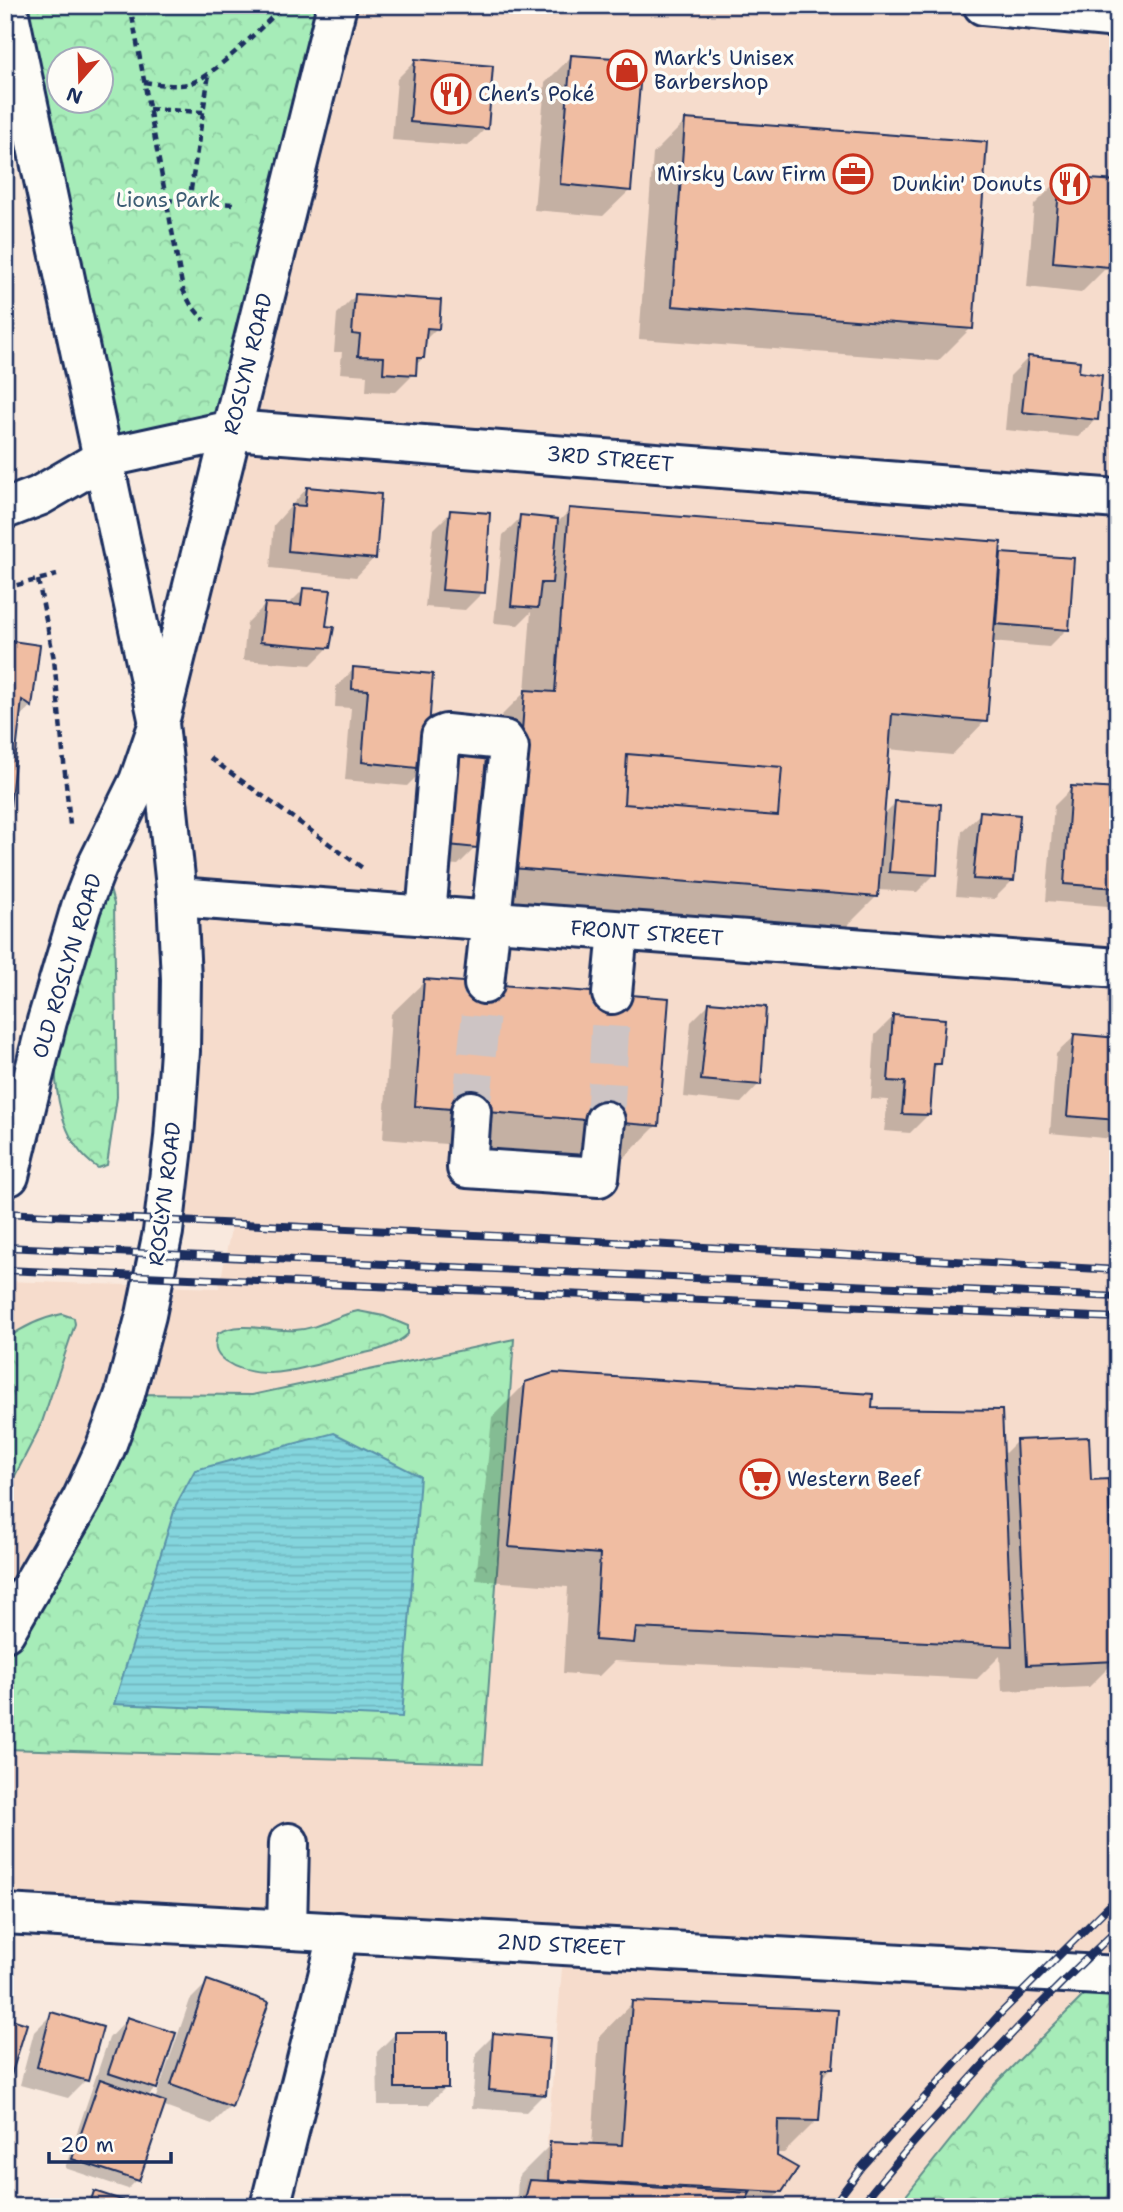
<svg xmlns="http://www.w3.org/2000/svg" width="1123" height="2212" viewBox="0 0 1123 2212" font-family="'Shantell Sans',sans-serif">
<style>
.built{fill:#f6dccc}
.forest{fill:url(#forest-crowns);stroke:#608e8b;stroke-width:2;fill-rule:evenodd}
.water{fill:url(#water-rules);stroke:#5a93aa;stroke-width:2}
.shadow{fill:#0003;fill-rule:evenodd}
.building{fill:#f0bda2;stroke:#1b2f5e;stroke-width:2}
.lines{fill:none;stroke-linecap:round;stroke-linejoin:round}
.minor-tunnel{stroke:#cdc4c4;stroke-width:38;stroke-dasharray:38 19;stroke-linecap:butt}
.minor-casing{stroke:#1b2f5e;stroke-width:44}
.major-casing{stroke:#1b2f5e;stroke-width:44}
.path{stroke:#1b2f5e;stroke-width:4.5;stroke-dasharray:7 5;stroke-linecap:butt}
.minor{stroke:#fdfcf7;stroke-width:38}
.major{stroke:#fdfcf7;stroke-width:38}
.rail-casing{stroke:#1b2f5e;stroke-width:8}
.rail{stroke:#fdfcf7;stroke-width:5;stroke-dasharray:16;stroke-linecap:butt}
.labels{text-anchor:middle;stroke-width:7;stroke-linejoin:round;paint-order:stroke}
.poi-label{font-size:21px;fill:#1b2f5e;stroke:#fdfcf7;text-anchor:start}
.park-label{font-size:21px;fill:#3e5e74;stroke:#fdfcf7}
.street-label{font-size:21px;fill:#1b2f5e;stroke:#fdfcf7}
</style>
<defs>
<pattern id="forest-crowns" width="20" height="18" patternUnits="userSpaceOnUse" patternTransform="scale(1.75)"><rect width="20" height="18" fill="#a6ecb8"/><path d="M2 6a3 3 0 1 1 6 0M12 15a3 3 0 1 1 6 0" fill="none" stroke="#8ecba1"/></pattern>
<pattern id="water-rules" width="6" height="5" patternUnits="userSpaceOnUse" patternTransform="scale(1.75)"><rect width="6" height="5" fill="#84d5dd"/><path d="M0 2.5h6" fill="none" stroke="#71b7c0"/></pattern>
</defs>
<rect width="100%" height="100%" fill="#f9e9de"/>
<filter id="ink" filterUnits="userSpaceOnUse"><feTurbulence type="fractalNoise" baseFrequency=".0143" numOctaves="2"/><feDisplacementMap in="SourceGraphic" scale="14" xChannelSelector="R" yChannelSelector="G"/><feConvolveMatrix kernelMatrix="1 2 1 2 8 2 1 2 1" color-interpolation-filters="sRGB"/></filter>
<g filter="url(#ink)">
<path class="built" d="M337,5H1118V1971L995,2084L897,2207H519L526,2179H544L564,1945L5,1911V1281L219,1288L232,1224L167,1217L159,723Z"/>
<g class="forest">
<path d="M7,5H337L232,430L104,458ZM60,60H102V102H60Z"/>
<path d="M108,882L114,904L117,1097L107,1165L98,1168C60,1144 51,1083 58,1041C62,1024 69,1007 74,990C85,954 97,918 108,882Z"/>
<path d="M358,1311L384,1316L408,1326V1334C392,1350 363,1353 342,1358C305,1367 260,1385 225,1361C214,1353 214,1346 218,1333C243,1320 268,1332 295,1330C318,1329 335,1316 358,1311Z"/>
<path d="M62,1314L74,1318L75,1324L41,1425L5,1495V1340C21,1328 42,1318 62,1314Z"/>
<path d="M514,1339L483,1763L5,1749V1633L125,1394L252,1395Z"/>
<path d="M1108,1971H1118V2207H897L995,2084Z"/>
</g>
<path class="water" d="M334,1433L420,1476L402,1717L114,1704L176,1505L195,1470Z"/>
<g class="shadow">
<path d="M572,56L630,190L603,216L534,210L545,83Z"/>
<path d="M415,61L486,128L468,146L392,140L397,79Z"/>
<path d="M686,121L971,328L938,361L639,339L653,154Z"/>
<path d="M1061,178L1118,183V270L1105,269L1081,293L1027,287L1034,205Z"/>
<path d="M355,296L437,328L424,341L423,358L415,366L414,374L396,392L366,391L367,375L340,373L342,352H334L337,314Z"/>
<path d="M1028,358L1077,374L1096,419L1078,437L1005,430L1010,376Z"/>
<path d="M307,488L374,558L356,577L270,568L274,525Z"/>
<path d="M570,510L998,559L1001,555L1067,629L1049,647L991,642L985,721L952,755L888,749L883,816L896,803L935,874L917,892L877,890L876,897L843,930L479,901L492,725L525,692L531,612L518,625L494,623L503,535L521,517L556,524Z"/>
<path d="M451,512L483,592L465,610L425,607L433,530Z"/>
<path d="M303,590L324,627L329,647L311,665L243,660L247,623L265,605L287,606Z"/>
<path d="M5,642L31,706L18,718Z"/>
<path d="M354,669L425,768L407,786L345,780L351,708L335,707L336,687Z"/>
<path d="M484,760L476,847L458,865L422,862Z"/>
<path d="M1072,788L1118,791V897L1108,906L1046,901L1054,806Z"/>
<path d="M981,813L1012,881L994,899L956,896L962,831Z"/>
<path d="M425,981L657,1125L624,1158L383,1139L391,1014Z"/>
<path d="M709,1004L759,1084L741,1103L684,1097L691,1022Z"/>
<path d="M893,1017L939,1063L932,1071L928,1115L910,1133L884,1131L888,1100L871,1099L875,1035Z"/>
<path d="M1075,1036L1118,1040V1136L1114,1139L1050,1133L1056,1054Z"/>
<path d="M526,1383L870,1409L1002,1456L1016,1442L1089,1482L1115,1661L1089,1687L1002,1691L1000,1656L977,1679L614,1661L599,1676L563,1673L568,1587L476,1580L492,1417Z"/>
<path d="M208,1982L230,2106L212,2124L162,2106L137,2180L128,2189L65,2168L109,2038L127,2019L158,2082L161,2083L190,2000ZM161,2083L155,2100L147,2097Z"/>
<path d="M632,2003L832,2068L820,2079L817,2120L784,2153H775L781,2191L765,2207H506L517,2196L518,2177L551,2144L592,2146L599,2037Z"/>
<path d="M52,2014L86,2080L68,2098L20,2085L34,2032Z"/>
<path d="M395,2034L446,2087L428,2105H378L377,2052Z"/>
<path d="M494,2035L544,2094L526,2112L472,2108L476,2053Z"/>
<path d="M94,2193L137,2207H80Z"/>
</g>
<g class="building">
<path d="M571,55L642,60L631,191L560,184Z"/>
<path d="M415,59L493,66L488,129L410,122Z"/>
<path d="M685,119L987,142L973,329L672,306Z"/>
<path d="M1060,177L1118,181V242L1112,241L1109,267L1053,262Z"/>
<path d="M355,294L441,300L439,329L427,328L424,358H417L416,375L383,373L384,357L358,356L360,335L352,334Z"/>
<path d="M1028,356L1080,361L1079,372L1102,375L1098,420L1022,412Z"/>
<path d="M307,487L381,494L376,559L288,551L292,505L305,506Z"/>
<path d="M569,508L1001,542L987,722L892,714L878,897L512,868L525,690L555,692Z"/>
<path d="M450,510L490,513L485,593L442,590Z"/>
<path d="M520,515L558,519L552,583H541L538,608L511,606Z"/>
<path d="M1001,553L1074,558L1069,630L996,624Z"/>
<path d="M303,588L331,590L326,626L334,627L330,648L260,642L265,603L301,605Z"/>
<path d="M5,640L40,645L32,707L22,700L5,851Z"/>
<path d="M353,667L433,674L426,769L362,762L368,690L352,689Z"/>
<path d="M448,754L486,758L477,848L439,844Z"/>
<path d="M627,754L782,767L778,816L624,804Z"/>
<path d="M1071,786L1118,789V888L1064,884Z"/>
<path d="M895,801L941,804L937,875L889,872Z"/>
<path d="M980,811L1020,815L1014,881L973,879Z"/>
<path d="M424,979L669,998L659,1126L415,1106Z"/>
<path d="M709,1002L766,1007L761,1085L701,1080Z"/>
<path d="M893,1015L945,1019L941,1064H934L930,1115L902,1114L905,1082L888,1081Z"/>
<path d="M1074,1034L1118,1038V1120L1067,1116Z"/>
<path d="M553,1373L873,1394L872,1408L1002,1410L1012,1646L636,1628L634,1643L595,1640L600,1554L509,1547L525,1382Z"/>
<path d="M1089,1437L1091,1480L1108,1479L1117,1661L1027,1665L1016,1440Z"/>
<path d="M207,1980L269,2002L232,2107L171,2085Z"/>
<path d="M632,2001L838,2010L833,2068H823L819,2121L778,2120L777,2156L798,2168L782,2192L548,2180L550,2142L622,2145Z"/>
<path d="M51,2012L103,2027L88,2081L37,2067Z"/>
<path d="M5,2017L27,2024L10,2079L5,2078Z"/>
<path d="M127,2017L176,2033L157,2089L108,2073Z"/>
<rect x="395" y="2032" width="53" height="56"/>
<path d="M493,2033L550,2038L546,2095L489,2090Z"/>
<path d="M100,2079L166,2102L139,2181L72,2159Z"/>
<path d="M530,2180L750,2193L742,2207H523Z"/>
<path d="M94,2191L143,2207H89Z"/>
<path d="M352,2199L381,2207H349Z"/>
</g>
<g class="lines">
<g class="minor-tunnel">
<path d="M471,1111L484,984"/>
<path d="M605,1121L612,994"/>
</g>
<g class="minor-casing">
<g id="minor">
<path d="M5,509L39,496L104,458L232,430L1118,499"/>
<path d="M177,897L1118,968"/>
<path d="M426,916L441,736L446,734L504,740L509,748L484,984"/>
<path d="M612,994L618,931"/>
<path d="M471,1111L467,1168L599,1177L605,1121"/>
<path d="M9,1176L47,1021L81,907L97,866L139,781L159,723"/>
<path d="M5,1914L1118,1976"/>
<path d="M287,1929L289,1843"/>
<path d="M270,2207L339,1932"/>
</g>
</g>
<g class="major-casing">
<g id="major">
<path d="M983,5L1118,18"/>
<path d="M161,715L337,5"/>
<path d="M5,1632L82,1499L105,1449L125,1394L146,1315L163,1232L174,1138L180,1051L181,979L177,897L159,723L7,5"/>
</g>
</g>
<g class="path">
<path d="M130,5L183,290L191,305L204,320"/>
<path d="M144,82C159,84 174,87 188,84C213,78 264,24 285,5"/>
<path d="M149,109L203,112"/>
<path d="M166,200L234,204"/>
<path d="M189,202L209,74"/>
<path d="M38,580L54,659L70,825"/>
<path d="M5,588L57,575"/>
<path d="M210,758L364,869"/>
</g>
<use href="#minor" class="minor"/>
<use href="#major" class="major"/>
<g class="rail-casing">
<g id="rail">
<path d="M5,1213L541,1238L1118,1270"/>
<path d="M5,1247L1118,1297"/>
<path d="M5,1270L1118,1318"/>
<path d="M832,2207L862,2167L1000,2014L1118,1897"/>
<path d="M860,2207C885,2174 912,2144 940,2113C996,2049 1055,1987 1118,1929"/>
</g>
</g>
<use href="#rail" class="rail"/>
</g>
</g>
<defs>
<g id="shop-ring" transform="scale(2.0125)"><circle r="9.5" fill="#fdfcf7" stroke="#c8321e" stroke-width="1.5"/><path d="M-5-2.5h2.3a2.7 3.5 0 0 1 5.4 0H5L5.5 6h-11ZM-1.5-2.5h3a1.5 2.3 0 0 0-3 0Z" fill="#c8321e"/></g>
<g id="restaurant-ring" transform="scale(2.0125)"><circle r="9.5" fill="#fdfcf7" stroke="#c8321e" stroke-width="1.5"/><path d="M-5-6h1v4h1v-4h1v4h1v-4h1v5L-1.5 .5V6h-2V.5L-5-1ZM5-6V6H3V1.5H1.5Q1.5-4 5-6Z" fill="#c8321e"/></g>
<g id="office-ring" transform="scale(2.0125)"><circle r="9.5" fill="#fdfcf7" stroke="#c8321e" stroke-width="1.5"/><path d="M-6-3h4V-5.5h4V-3h4V5H-6ZM-1-4.5V-3h2v-1.5ZM-6 0V1H6V0Z" fill="#c8321e"/></g>
<g id="supermarket-ring" transform="scale(2.0125)"><circle r="9.5" fill="#fdfcf7" stroke="#c8321e" stroke-width="1.5"/><path d="M-6-5.5h2.5l.6 2H6L4.5 2H-2.5L-4.4-4H-6ZM-1.5 3.2a1.3 1.3 0 1 0 .1 0ZM3 3.2a1.3 1.3 0 1 0 .1 0Z" fill="#c8321e"/></g>
</defs>
<g fill-rule="evenodd">
<use href="#shop-ring" x="627" y="70"/>
<use href="#restaurant-ring" x="451" y="94"/>
<use href="#office-ring" x="853" y="174"/>
<use href="#restaurant-ring" x="1070" y="184"/>
<use href="#supermarket-ring" x="760" y="1479"/>
</g>
<g class="labels">
<g class="poi-label">
<text x="654" y="65">Mark's Unisex<tspan x="654" dy="24">Barbershop</tspan></text>
<text x="478" y="101">Chen’s Poké</text>
<text x="826" y="181" text-anchor="end">Mirsky Law Firm</text>
<text x="1043" y="191" text-anchor="end">Dunkin' Donuts</text>
<text x="787" y="1486">Western Beef</text>
</g>
<g class="park-label">
<text x="168" y="207">Lions Park</text>
</g>
<g class="street-label">
<text transform="translate(248 364) rotate(-76)" y="7">ROSLYN ROAD</text>
<text transform="translate(610 459) rotate(5)" y="7">3RD STREET</text>
<text transform="translate(647 933) rotate(4)" y="7">FRONT STREET</text>
<text transform="translate(67 966) rotate(-73)" y="7">OLD ROSLYN ROAD</text>
<text transform="translate(165 1194) rotate(-83)" y="7">ROSLYN ROAD</text>
<text transform="translate(561 1945) rotate(3)" y="7">2ND STREET</text>
</g>
</g>
<rect width="1123" height="2212" fill="none" stroke="#fdfcf7" stroke-width="28"/>
<rect x="14" y="14" width="1095" height="2184" fill="none" stroke="#1b2f5e" stroke-width="2.5" filter="url(#ink)"/>
<g transform="translate(80 80) rotate(200)"><circle r="33" fill="#fdfcf7" stroke="#a3aaba" stroke-width="2"/>
<path d="M0-5L12 26L0 18L-12 26Z" fill="#c8321e"/>
<text y="-10" font-size="19" font-weight="bold" text-anchor="middle" fill="#1b2f5e">N</text>
</g>
<path d="M49 2152v10h122v-10" fill="none" stroke="#1b2f5e" stroke-width="3.5"/>
<text x="60" y="2152" font-size="21" fill="#1b2f5e" stroke="#fdfcf7" stroke-width="5" paint-order="stroke">20 m</text>
</svg>
